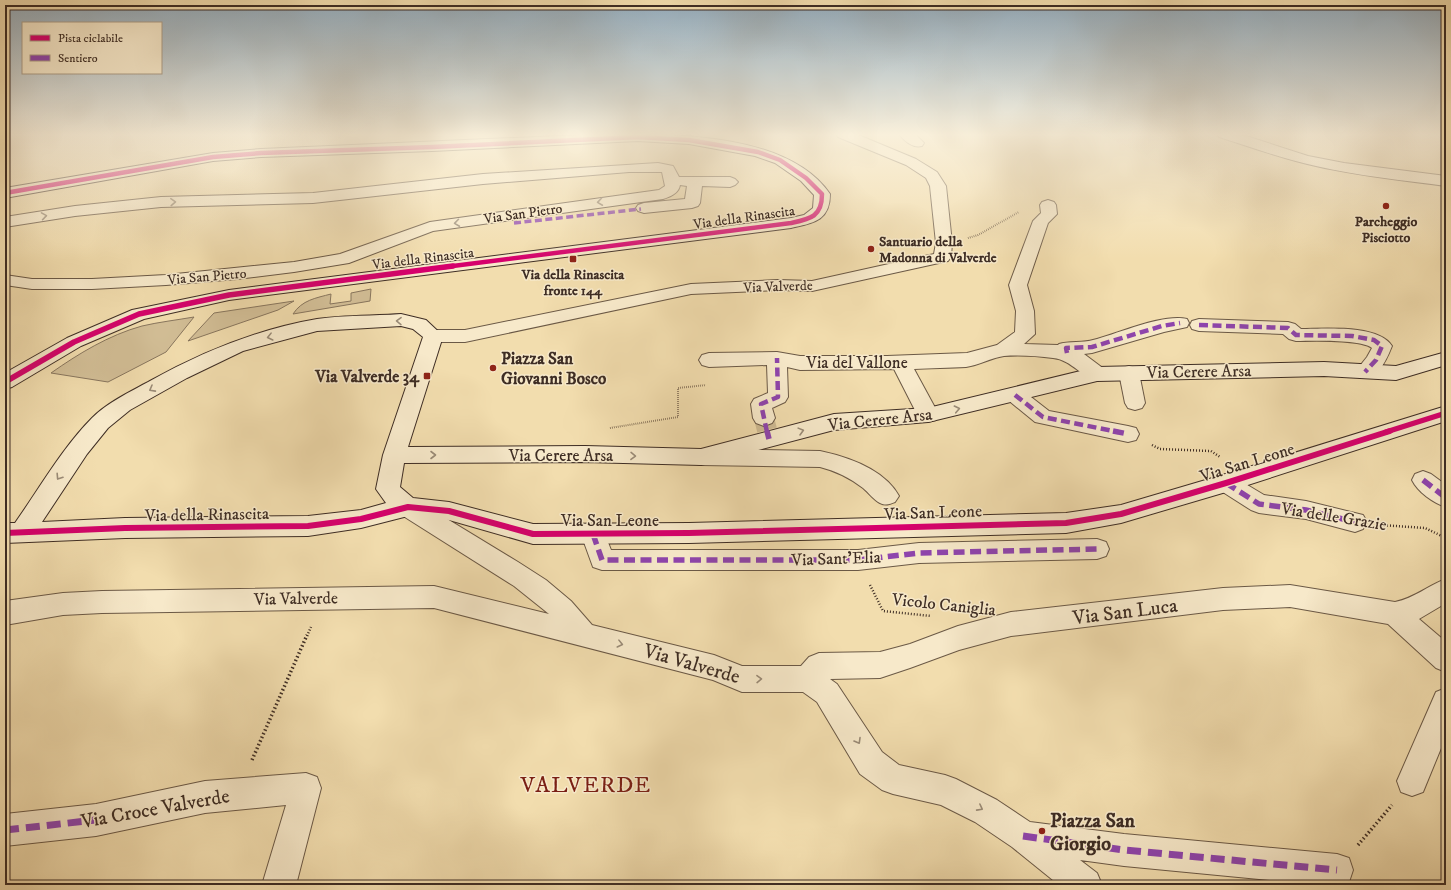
<svg xmlns="http://www.w3.org/2000/svg" width="1451" height="890" viewBox="0 0 1451 890" font-family="'IM FELL DW Pica',serif">
<style>
.green{fill:#d3bf97;stroke:#88765e}
.lines{fill:none;stroke-linecap:round;stroke-linejoin:round}
.street-tunnel{stroke:#ceba92;stroke-width:20;stroke-dasharray:20 10;stroke-linecap:butt}
.street-casing{stroke:#6b5946;stroke-width:2}
.secondary-casing{stroke:#3e2d24;stroke-width:2}
.path-far2{stroke:#3e2d24;stroke-width:2;stroke-dasharray:0.5 1.5;stroke-linecap:butt}
.path-far1{stroke:#3e2d24;stroke-width:2.5;stroke-dasharray:1 2;stroke-linecap:butt}
.path{stroke:#3e2d24;stroke-width:3.5;stroke-dasharray:1.5 2.5;stroke-linecap:butt}
.street{fill:#f7e9ca;fill-rule:evenodd}
.secondary{fill:#f7e9ca;fill-rule:evenodd}
.quiet-far3{stroke:#8e44ad;stroke-width:3.5;stroke-dasharray:7 3.5;stroke-linecap:butt}
.quiet-far2{stroke:#8e44ad;stroke-width:4.5;stroke-dasharray:9 4.5;stroke-linecap:butt}
.quiet-far1{stroke:#8e44ad;stroke-width:5.5;stroke-dasharray:11 5.5;stroke-linecap:butt}
.quiet{stroke:#8e44ad;stroke-width:7;stroke-dasharray:14 7;stroke-linecap:butt}
.cycleway-far2-casing{stroke:#f7e9ca;stroke-width:6}
.cycleway-far1-casing{stroke:#f7e9ca;stroke-width:8}
.cycleway-casing{stroke:#f7e9ca;stroke-width:9}
.cycleway-far2{stroke:#d6006c;stroke-width:4.5}
.cycleway-far1{stroke:#d6006c;stroke-width:5.5}
.cycleway{stroke:#d6006c;stroke-width:6}
.oneway{stroke:#9a8b77}
.poi-dot{fill:#8f2418;stroke:#f7e9ca;stroke-width:1.5}
.labels{text-anchor:middle;stroke-width:3;stroke-linejoin:round;paint-order:stroke}
.far-street-label{font-size:14px;fill:#3e2d24;stroke:#f7e9ca}
.far-poi-label{font-size:14px;font-weight:bold;fill:#3e2d24;stroke:#f7e9ca}
.poi-label{font-size:17px;font-weight:bold;fill:#3e2d24;stroke:#f7e9ca;text-anchor:start}
.street-label{font-size:17px;fill:#3e2d24;stroke:#f7e9ca}
.near-street-label{font-size:20px;fill:#3e2d24;stroke:#f7e9ca}
.near-poi-label{font-size:20px;font-weight:bold;fill:#3e2d24;stroke:#f7e9ca;text-anchor:start}
.near-quarter-label{font-size:23px;letter-spacing:1px;fill:#7a1f14;stroke:#f7e9ca}
</style>
<rect width="100%" height="100%" fill="#f2ddae"/>
<filter id="stains"><feTurbulence type="fractalNoise" baseFrequency=".005" numOctaves="4"/><feColorMatrix values="0 0 0 0 .2 0 0 0 0 .09 0 0 0 0 .02 0 0 0 .5 -.17"/></filter>
<radialGradient id="worn" r=".72"><stop offset=".6" stop-color="#630" stop-opacity="0"/><stop offset="1" stop-color="#630" stop-opacity=".3"/></radialGradient>
<g class="green">
<path d="M371,289L370,301L293,314C302,300 316,298 331,294L330,304L351,301V293Z"/>
<path d="M294,301L278,310L188,341L214,313Z"/>
<path d="M194,317L166,352L108,382L51,373C78,354 109,335 142,326C159,322 177,320 194,317Z"/>
</g>
<g class="lines">
<path class="street-tunnel" d="M764,418L767,430"/>
<g class="street-casing">
<g id="street">
<path d="M836,134H856L916,159L937,172L946,186L952,243L951,257L948,261L812,291L778,290L691,294L465,342H433L426,340L423,336L426,332L433,330H465L691,284L778,280L812,281L934,254L936,243L930,186L926,178L906,165L838,137Z"/>
<path d="M899,134H915L924,143L922,146C913,148 905,142 899,134Z"/>
<path d="M1217,134H1240L1308,156L1344,163L1446,176V186C1402,180 1359,176 1316,166C1283,159 1251,147 1219,137Z"/>
<path d="M658,163L673,166L679,177H730L735,179L738,182L735,185L730,187L702,186L700,203L698,206L692,208L644,213L638,211L636,208L638,205L644,203L685,199L687,186L680,185C679,193 670,197 663,199L433,231L349,263L294,272L237,279L166,285L92,289H32L5,285V275L32,279H92L166,275L294,262L340,254L430,222L659,190L665,186L662,172H629L483,184L313,203L161,207L75,216L5,227V217L75,206L161,197L313,193L483,174Z"/>
<path d="M1048,200L1054,202L1056,205L1057,214L1048,223L1027,285L1034,311L1035,334L1024,344L1058,345L1059,344C1070,341 1082,343 1093,340C1117,334 1164,313 1187,319L1189,323L1187,327L1164,332L1092,353L1084,354L1104,369L1107,374L1104,379C1084,384 1075,360 1053,358C1038,356 1019,355 1004,356C991,358 979,365 966,367C949,368 931,368 914,369L939,415L936,420L928,422L920,420L894,369L800,370L787,367L788,397L785,402L772,408L775,418L772,423L764,426L756,423L753,418L751,404L754,399L768,393L767,365L709,367L702,365L699,360L702,355L709,353L777,352L800,356H887L967,353L997,345L1015,332L1016,311L1009,285L1033,221L1041,213L1040,205L1042,202Z"/>
<path d="M1199,319L1288,322L1295,324L1301,329C1324,329 1378,324 1392,346C1386,361 1377,382 1358,377L1355,372L1367,357L1372,348C1360,339 1313,341 1296,341L1289,339L1283,334L1199,331L1192,329L1190,325L1192,321Z"/>
<path d="M1129,366L1136,368L1139,373L1145,403L1142,408L1135,410L1128,408L1125,403L1119,373L1122,368Z"/>
<path d="M1015,388L1022,390L1049,411L1128,426L1136,428L1139,434L1136,440L1128,442L1035,422L1008,400L1005,395L1008,390Z"/>
<path d="M701,449L820,451C848,457 884,469 899,496L895,502C890,504 886,506 880,503C874,500 868,492 863,488C850,478 836,471 820,467L701,465L693,463L690,457L693,451Z"/>
<path d="M1423,471L1431,474L1446,485V507C1433,503 1418,492 1412,480L1415,474Z"/>
<path d="M1226,474L1234,477L1264,495L1306,501L1363,515L1367,522L1363,529L1355,532L1306,519L1259,513L1251,510L1218,489L1215,483L1218,477Z"/>
<path d="M408,498L416,500L518,562L546,580L571,601L592,625L714,655L742,666H801L809,657L819,653L880,652L910,644L958,626L1011,612L1223,588L1290,585L1395,602C1415,598 1427,586 1446,579V603L1419,619L1446,642V672L1436,668L1388,624L1290,607L1223,610L1011,636L959,650L910,668L880,678L830,679L837,684L882,752L899,765L945,775L956,779L997,800L1030,822L1124,834L1337,854L1349,858L1353,870L1349,882L1341,885H1322L1124,866L1080,860L1097,873L1102,885H1059L1012,847L975,822L941,805L893,794L882,790L860,774L817,702L803,692H742L713,680L434,608L102,613L63,615L5,625V601L63,593L102,591L434,586L549,614L514,586L400,514L396,507L400,500Z"/>
<path d="M593,524L602,527L611,550H858L919,543L1097,539L1106,542L1109,549L1106,556L1097,559L919,563L858,570H602L593,567L581,534L584,527Z"/>
<path d="M1446,688V736L1423,792L1412,796L1401,792L1397,781L1436,692Z"/>
<path d="M306,773L317,777L321,788L296,885H262L286,805L205,813L96,836L5,846V814L96,804L205,781Z"/>
</g>
</g>
<g class="secondary-casing">
<g id="secondary">
<path d="M604,134C672,134 787,132 830,194C830,221 813,223 791,228L229,300L144,319L81,346L12,387L5,389V373L67,338L132,310L229,290L791,218L804,215L813,208L814,195L801,181L775,163L755,156L689,144L638,141L432,151L261,157L213,161L5,198V188L213,153L261,149Z"/>
<path d="M401,314L426,320L443,336L408,447L585,446L701,449L834,414L928,408L1097,367L1324,362L1396,366L1446,352V365L1396,380L1324,376L1097,381L928,422L834,430L701,465L585,462L404,463L400,487L413,498L449,502L533,524L689,523L1066,513L1121,505L1226,474L1446,406V421L1226,492L1121,523L1066,533L689,543L533,544L449,520L408,516L361,528L308,536L125,538L5,543V523H15C39,489 63,447 92,418C108,402 130,392 150,381C202,352 258,329 317,319C343,315 374,316 401,314ZM401,326L413,329L423,337L383,455L376,489L386,503L361,510L308,516L125,518L42,522L87,454L108,428L130,410L187,378L243,351L317,331Z"/>
</g>
</g>
<g class="path-far2">
<path d="M968,238L978,235L1019,212"/>
<path d="M610,428L678,417V388L706,385"/>
</g>
<g class="path-far1">
<path d="M1152,445L1160,449L1211,451L1220,457"/>
<path d="M1381,525L1425,528L1446,538"/>
<path d="M870,585L883,611L931,616"/>
<path d="M307,636L311,627"/>
</g>
<g class="path">
<path d="M252,760L307,635"/>
<path d="M1358,845L1392,805"/>
</g>
<use href="#street" class="street"/>
<use href="#secondary" class="secondary"/>
<path class="quiet-far3" d="M514,223L641,209"/>
<g class="quiet-far2">
<path d="M1199,325L1288,328L1296,335L1352,336L1374,340L1382,346L1376,360L1365,372"/>
<path d="M1067,353L1066,348L1092,347L1162,326L1180,323"/>
<path d="M1015,395L1043,417L1118,432"/>
<path d="M767,432L761,404L778,397L777,358"/>
</g>
<g class="quiet-far1">
<path d="M767,431L769,439"/>
<path d="M1113,431L1128,434"/>
<path d="M1423,480L1446,498"/>
<path d="M1226,483L1259,504L1306,510L1355,522"/>
<path d="M593,534L602,560H858L919,553L1097,549"/>
</g>
<g class="quiet">
<path d="M5,830L96,820"/>
<path d="M1023,836L1124,850L1337,870"/>
</g>
<g class="cycleway-far2-casing">
<path id="cycleway-far2" d="M5,193L213,157L261,153L432,147L638,137L689,140L758,152L780,160L806,178L822,194C822,217 810,219 791,223L445,267"/>
</g>
<g class="cycleway-far1-casing">
<g id="cycleway-far1">
<path d="M5,382L74,342L139,314L229,295L453,266"/>
<path d="M1386,432L1446,413"/>
</g>
</g>
<g class="cycleway-casing">
<path id="cycleway" d="M5,533L125,528L308,526L361,519L408,507L449,511L533,534L689,533L1066,523L1121,514L1226,483L1390,431"/>
</g>
<use href="#cycleway-far2" class="cycleway-far2"/>
<use href="#cycleway-far1" class="cycleway-far1"/>
<use href="#cycleway" class="cycleway"/>
</g>
<defs><path id="oneway-chevron" d="M-2-3.5L2.5 0L-2 3.5" fill="none" stroke-width="1.6" stroke-linecap="round" stroke-linejoin="round"/></defs>
<g class="oneway">
<use href="#oneway-chevron" transform="translate(173 202) rotate(-3)"/>
<use href="#oneway-chevron" transform="translate(600 202) rotate(172)"/>
<use href="#oneway-chevron" transform="translate(44 216) rotate(-9)"/>
<use href="#oneway-chevron" transform="translate(457 223) rotate(172)"/>
<use href="#oneway-chevron" transform="translate(399 321) rotate(-179)"/>
<use href="#oneway-chevron" transform="translate(270 337) rotate(166)"/>
<use href="#oneway-chevron" transform="translate(152 389) rotate(151)"/>
<use href="#oneway-chevron" transform="translate(957 409) rotate(-12)"/>
<use href="#oneway-chevron" transform="translate(801 431) rotate(-15)"/>
<use href="#oneway-chevron" transform="translate(433 455)"/>
<use href="#oneway-chevron" transform="translate(633 456) rotate(1)"/>
<use href="#oneway-chevron" transform="translate(59 477) rotate(123)"/>
<use href="#oneway-chevron" transform="translate(620 644) rotate(14)"/>
<use href="#oneway-chevron" transform="translate(759 679) rotate(-1)"/>
<use href="#oneway-chevron" transform="translate(858 741) rotate(60)"/>
<use href="#oneway-chevron" transform="translate(980 808) rotate(28)"/>
</g>
<linearGradient id="sky" x2="0" y2="1"><stop stop-color="#93acbe"/><stop offset="0.52" stop-color="#f9f0db"/><stop offset="1" stop-color="#f9f0db" stop-opacity="0"/></linearGradient>
<rect width="1451" height="259" fill="url(#sky)"/>
<g class="poi-dot">
<circle cx="1386" cy="206" r="4"/>
<circle cx="871" cy="249" r="4"/>
<rect x="569" y="255" width="8" height="8" rx="2"/>
<circle cx="493" cy="368" r="4"/>
<rect x="423" y="372" width="8" height="8" rx="2"/>
<circle cx="1042" cy="831" r="4"/>
</g>
<g class="labels">
<g class="far-street-label">
<text transform="translate(523 213) rotate(-8)" y="5">Via San Pietro</text>
<text transform="translate(744 217) rotate(-8)" y="5">Via della Rinascita</text>
<text transform="translate(423 258) rotate(-7)" y="5">Via della Rinascita</text>
<text transform="translate(207 276) rotate(-5)" y="5">Via San Pietro</text>
<text transform="translate(778 286) rotate(-2)" y="5">Via Valverde</text>
</g>
<g class="far-poi-label">
<text x="1386" y="226">Parcheggio<tspan x="1386" dy="16">Pisciotto</tspan></text>
<text x="879" y="246" text-anchor="start">Santuario della<tspan x="879" dy="16">Madonna di Valverde</tspan></text>
<text x="573" y="279">Via della Rinascita<tspan x="573" dy="16">fronte 144</tspan></text>
</g>
<g class="poi-label">
<text x="501" y="364">Piazza San<tspan x="501" dy="20">Giovanni Bosco</tspan></text>
<text x="419" y="382" text-anchor="end">Via Valverde 34</text>
</g>
<g class="street-label">
<text x="857" y="368">Via del Vallone</text>
<text transform="translate(1199 371) rotate(-1)" y="6">Via Cerere Arsa</text>
<text transform="translate(880 419) rotate(-6)" y="6">Via Cerere Arsa</text>
<text x="561" y="461">Via Cerere Arsa</text>
<text transform="translate(1247 462) rotate(-17)" y="6">Via San Leone</text>
<text transform="translate(933 512) rotate(-2)" y="6">Via San Leone</text>
<text transform="translate(207 514) rotate(-1)" y="6">Via della Rinascita</text>
<text transform="translate(1334 516) rotate(9)" y="6">Via delle Grazie</text>
<text x="610" y="526">Via San Leone</text>
<text transform="translate(836 558) rotate(-2)" y="6">Via Sant'Elia</text>
<text transform="translate(296 598) rotate(-1)" y="6">Via Valverde</text>
<text transform="translate(944 604) rotate(6)" y="6">Vicolo Caniglia</text>
</g>
<g class="near-street-label">
<text transform="translate(1125 611) rotate(-7)" y="7">Via San Luca</text>
<text transform="translate(692 663) rotate(16)" y="7">Via Valverde</text>
<text transform="translate(155 808) rotate(-10)" y="7">Via Croce Valverde</text>
</g>
<g class="near-poi-label">
<text x="1050" y="827">Piazza San<tspan x="1050" dy="23">Giorgio</tspan></text>
</g>
<g class="near-quarter-label">
<text x="586" y="792">VALVERDE</text>
</g>
</g>
<rect width="1451" height="890" fill="none" stroke="#f2ddae" stroke-width="20"/>
<rect x="6" y="6" width="1439" height="878" fill="none" stroke="#3e2d24" stroke-width="2"/>
<rect x="10" y="10" width="1431" height="870" fill="none" stroke="#3e2d24"/>
<rect x="22" y="22" width="140" height="52" fill="#f7e9ca" stroke="#ad9e88"/>
<rect x="30" y="35" width="20" height="6" fill="#d6006c" stroke="#ad9e88"/>
<text x="58" y="42" font-size="12" fill="#3e2d24">Pista ciclabile</text>
<rect x="30" y="55" width="20" height="6" fill="#8e44ad" stroke="#ad9e88"/>
<text x="58" y="62" font-size="12" fill="#3e2d24">Sentiero</text>
<rect width="100%" height="100%" filter="url(#stains)"/>
<rect width="100%" height="100%" fill="url(#worn)"/>
</svg>
